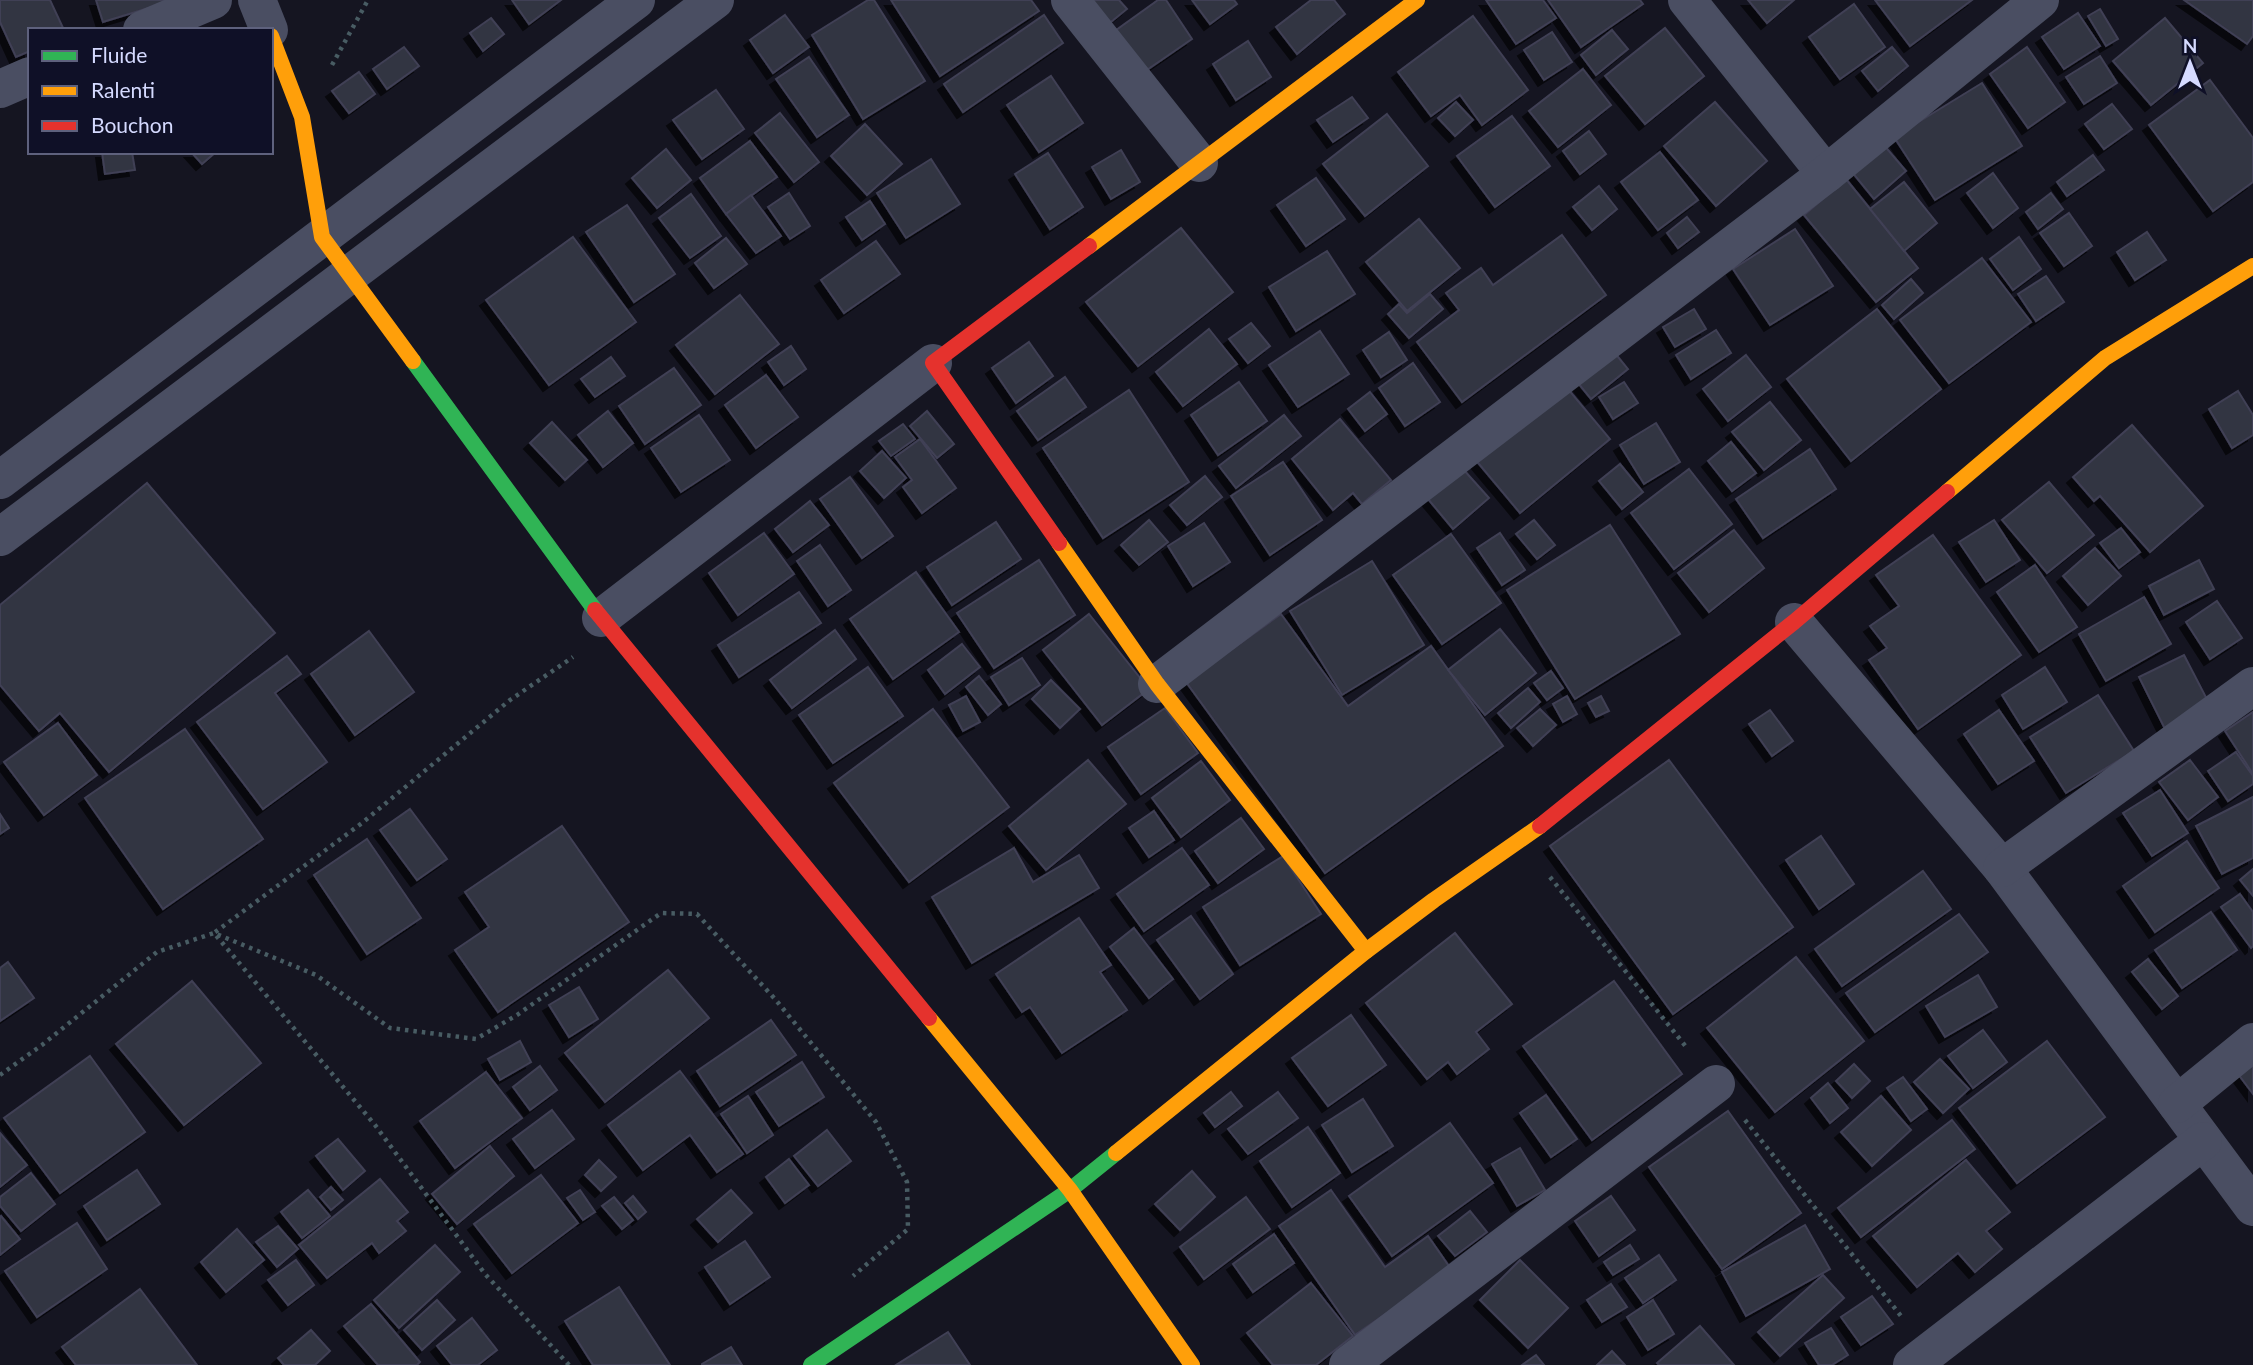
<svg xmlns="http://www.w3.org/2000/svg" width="2253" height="1365" viewBox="0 0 2253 1365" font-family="Lato,sans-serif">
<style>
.building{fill:#333443;stroke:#404055;stroke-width:2;filter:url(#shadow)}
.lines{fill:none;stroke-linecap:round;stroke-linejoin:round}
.path{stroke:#485c63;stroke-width:4.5;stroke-dasharray:3.5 5;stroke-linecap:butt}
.street{stroke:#4a4e62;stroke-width:38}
.fast{stroke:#30b455;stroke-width:16}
.slow{stroke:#ff9f0a;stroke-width:16}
.jam{stroke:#e5322d;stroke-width:16}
</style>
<defs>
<filter id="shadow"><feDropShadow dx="-6" dy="6" stdDeviation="0" flood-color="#0009"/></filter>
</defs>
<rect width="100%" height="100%" fill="#151521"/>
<g class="building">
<path d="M0,0H50L64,30H30V51L16,57L0,22Z"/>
<path d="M96,0H175L103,22Z"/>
<path d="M512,0H561L529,24Z"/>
<path d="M868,0H874L925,81L863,119L812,35Z"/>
<path d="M891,0H1031L1039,11L940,76Z"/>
<path d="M1089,0H1119L1127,9L1106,26Z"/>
<path d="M1158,0H1166L1192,39L1141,74L1112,33Z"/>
<path d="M1192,0H1234L1237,4L1210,24Z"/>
<path d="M1311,0H1334L1345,14L1297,54L1276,27Z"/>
<path d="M1486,0H1543L1556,18L1516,44Z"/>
<path d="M1548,0H1640L1643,4L1581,47Z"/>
<path d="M1748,0H1794L1767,23Z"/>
<path d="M1875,0H1972L1910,46Z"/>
<path d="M2184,0H2253V36L2247,44Z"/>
<path d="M1854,4L1885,47L1840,79L1809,37Z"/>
<path d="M2100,9L2118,39L2106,46L2088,16Z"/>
<path d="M2078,13L2100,46L2064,69L2042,37Z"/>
<path d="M785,15L809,47L773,73L750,40Z"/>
<path d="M1044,15L1063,43L963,112L944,84Z"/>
<path d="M1473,16L1528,90L1482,125L1460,95L1431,116L1398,72Z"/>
<path d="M491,18L504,34L483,51L470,33Z"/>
<path d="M2165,18L2203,63L2151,105L2113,61Z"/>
<path d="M1665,28L1704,76L1645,124L1605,76Z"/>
<path d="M1612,30L1628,49L1596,75L1581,55Z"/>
<path d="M1552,32L1572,62L1544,80L1524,50Z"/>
<path d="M1248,41L1271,77L1236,100L1213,64Z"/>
<path d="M404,47L419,66L387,89L373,69Z"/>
<path d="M1892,47L1908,66L1878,91L1862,71Z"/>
<path d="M2027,47L2065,102L2028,128L1990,74Z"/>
<path d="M2100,56L2117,83L2084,104L2066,77Z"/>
<path d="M809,57L849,115L817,137L776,79Z"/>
<path d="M1583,69L1611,105L1558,147L1529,111Z"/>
<path d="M359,72L375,94L349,113L332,91Z"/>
<path d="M1051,76L1083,123L1039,152L1007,105Z"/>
<path d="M2210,80L2253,138V182L2213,211L2149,125Z"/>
<path d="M1982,83L2022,146L1935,200L1894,137Z"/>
<path d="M716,90L744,129L702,159L673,120Z"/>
<path d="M1352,97L1368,118L1333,142L1317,120Z"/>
<path d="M1456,102L1473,120L1455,136L1438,118Z"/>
<path d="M1715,102L1767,161L1716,206L1664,146Z"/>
<path d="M2112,104L2132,129L2104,149L2085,124Z"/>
<path d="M780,113L819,162L794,182L755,133Z"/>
<path d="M1387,114L1428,166L1365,216L1323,164Z"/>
<path d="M1512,116L1550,166L1495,207L1457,156Z"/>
<path d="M865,124L902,164L867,195L831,156Z"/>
<path d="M1589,131L1606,154L1580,174L1563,151Z"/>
<path d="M750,141L777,177L726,214L700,178Z"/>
<path d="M1883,144L1906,171L1874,199L1851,171Z"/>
<path d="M666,149L691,180L657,208L632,178Z"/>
<path d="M1121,150L1140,182L1111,199L1092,167Z"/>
<path d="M102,152H132L135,170L105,174Z"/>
<path d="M191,152H216L202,164Z"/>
<path d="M1660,152L1698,200L1658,230L1621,182Z"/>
<path d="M1048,153L1083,207L1050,229L1015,174Z"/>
<path d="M2093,155L2104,170L2067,196L2057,182Z"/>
<path d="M931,159L960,204L906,238L877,193Z"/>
<path d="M1993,173L2018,208L1993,228L1967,193Z"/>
<path d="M1316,178L1345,219L1306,246L1277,205Z"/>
<path d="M1846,179L1918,268L1876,302L1804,215Z"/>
<path d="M1904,182L1937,223L1904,251L1870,209Z"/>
<path d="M1599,186L1617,209L1592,230L1573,207Z"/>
<path d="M789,193L810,226L790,239L768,207Z"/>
<path d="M2051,193L2063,209L2038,229L2026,212Z"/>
<path d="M691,194L721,236L690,258L659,218Z"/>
<path d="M751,195L781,236L756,253L726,214Z"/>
<path d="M870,201L885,224L862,240L846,217Z"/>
<path d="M627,205L675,274L634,302L586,232Z"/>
<path d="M2069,213L2092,246L2064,266L2040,233Z"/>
<path d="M1687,217L1699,232L1678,248L1667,233Z"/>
<path d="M1419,219L1460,268L1407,311L1366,262Z"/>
<path d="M1181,228L1233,292L1138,366L1086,302Z"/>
<path d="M1795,229L1833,286L1770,325L1733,269Z"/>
<path d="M2147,232L2166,260L2135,280L2117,252Z"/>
<path d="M1562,235L1606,295L1462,402L1417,342L1459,310L1446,293L1481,268L1493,285Z"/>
<path d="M573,237L636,322L549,385L486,300Z"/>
<path d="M2019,237L2041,269L2013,290L1990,259Z"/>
<path d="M726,238L747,264L714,288L695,263Z"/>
<path d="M876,241L900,274L844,313L821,280Z"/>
<path d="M1327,251L1355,294L1296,331L1269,287Z"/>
<path d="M1982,258L2031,322L1949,383L1900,320Z"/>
<path d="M2046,276L2064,302L2036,321L2018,294Z"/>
<path d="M1911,279L1923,293L1894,319L1882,305Z"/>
<path d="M1430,294L1443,309L1409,338L1388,314L1399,304L1407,313Z"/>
<path d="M740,295L779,344L715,394L676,345Z"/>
<path d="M1694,309L1706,329L1675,347L1663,327Z"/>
<path d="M1877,309L1941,389L1851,461L1787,379Z"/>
<path d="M1251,323L1270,346L1248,363L1229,339Z"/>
<path d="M1209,329L1237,364L1183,406L1156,372Z"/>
<path d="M1716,330L1731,353L1691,379L1676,355Z"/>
<path d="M1320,331L1349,374L1298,407L1269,365Z"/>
<path d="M1389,332L1407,360L1381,377L1363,350Z"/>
<path d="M1029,342L1053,376L1016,403L992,368Z"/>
<path d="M791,346L806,369L784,385L768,362Z"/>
<path d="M1610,347L1628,369L1591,399L1573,377Z"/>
<path d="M1746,355L1771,387L1728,421L1703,389Z"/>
<path d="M611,357L625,376L595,397L581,379Z"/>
<path d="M1413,363L1440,402L1405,426L1379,388Z"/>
<path d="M674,368L701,405L645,444L619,406Z"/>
<path d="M766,375L798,417L756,448L725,405Z"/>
<path d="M1065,377L1086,407L1038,440L1017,411Z"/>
<path d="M1239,382L1267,421L1218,455L1191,415Z"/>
<path d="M1624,382L1638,403L1613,419L1599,397Z"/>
<path d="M1563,383L1610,439L1520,513L1474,458Z"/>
<path d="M1129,390L1189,482L1103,538L1043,448Z"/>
<path d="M2238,391L2253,415V435L2232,448L2209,409Z"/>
<path d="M1370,392L1387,414L1365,431L1348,409Z"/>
<path d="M1770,402L1801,440L1764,470L1732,432Z"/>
<path d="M608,411L633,443L603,467L578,435Z"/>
<path d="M927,411L954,444L937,458L910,426Z"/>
<path d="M699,415L730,460L681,492L651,448Z"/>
<path d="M1284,415L1301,436L1236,488L1219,466Z"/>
<path d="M1340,419L1391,480L1362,504L1353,493L1333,510L1292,459Z"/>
<path d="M552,422L587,460L565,480L530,443Z"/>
<path d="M1656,423L1680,462L1644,484L1620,445Z"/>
<path d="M903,424L915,439L891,456L879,441Z"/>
<path d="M2132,425L2203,506L2150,552L2100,496L2094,501L2073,477Z"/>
<path d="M920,439L956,488L922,513L903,487L912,480L895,457Z"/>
<path d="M1731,442L1756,473L1732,491L1708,461Z"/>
<path d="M1810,449L1836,489L1763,538L1736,499Z"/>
<path d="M882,451L906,478L884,498L860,471Z"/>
<path d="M1283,462L1322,520L1270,555L1231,496Z"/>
<path d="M1620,464L1643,492L1622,509L1599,481Z"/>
<path d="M1463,469L1489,498L1453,529L1428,499Z"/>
<path d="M1689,469L1732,524L1674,569L1631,513Z"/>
<path d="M1205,476L1222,497L1187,525L1170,505Z"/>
<path d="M850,477L893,536L862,558L820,499Z"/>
<path d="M2049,482L2094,535L2047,573L2002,520Z"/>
<path d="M147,483L275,633L109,772L60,713L39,731L0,685V605Z"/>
<path d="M810,501L829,525L793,552L775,529Z"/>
<path d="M1149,520L1168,542L1139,565L1121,545Z"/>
<path d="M1534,520L1555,545L1537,559L1516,534Z"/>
<path d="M1994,520L2020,560L1986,582L1959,542Z"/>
<path d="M996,522L1021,559L952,605L927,567Z"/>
<path d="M1204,523L1230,562L1193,586L1168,546Z"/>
<path d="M1610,525L1680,634L1575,699L1507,590Z"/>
<path d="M2121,528L2140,552L2119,568L2100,543Z"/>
<path d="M1734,530L1764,568L1709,612L1678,573Z"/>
<path d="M764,533L794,574L738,615L709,573Z"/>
<path d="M1500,533L1525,570L1502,585L1477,548Z"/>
<path d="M1451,534L1501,603L1442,644L1393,575Z"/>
<path d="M1933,535L2021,655L1918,729L1869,660L1887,648L1870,626L1899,606L1876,575Z"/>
<path d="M820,545L851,590L828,606L797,561Z"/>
<path d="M2095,548L2121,576L2088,605L2063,576Z"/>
<path d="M1039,560L1075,615L994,668L957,613Z"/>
<path d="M2199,560L2214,589L2164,615L2149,586Z"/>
<path d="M1372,561L1424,645L1342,695L1290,611Z"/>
<path d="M2035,565L2077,627L2039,652L1997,592Z"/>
<path d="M916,572L959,632L893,679L850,619Z"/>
<path d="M799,592L821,623L739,677L718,645Z"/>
<path d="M2144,597L2171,644L2106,681L2079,634Z"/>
<path d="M2217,601L2242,638L2210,659L2186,622Z"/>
<path d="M1089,614L1149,689L1102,725L1043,650Z"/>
<path d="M1281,614L1348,706L1431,646L1503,746L1325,873L1186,682Z"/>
<path d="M1500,629L1536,673L1485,715L1448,670Z"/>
<path d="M835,630L856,659L792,708L770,680Z"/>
<path d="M369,631L414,692L355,735L311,674Z"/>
<path d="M962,644L980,667L945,694L928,670Z"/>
<path d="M2184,655L2211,707L2165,729L2139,677Z"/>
<path d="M287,656L301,674L275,693L327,762L263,809L197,722Z"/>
<path d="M1022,658L1040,685L1009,705L991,677Z"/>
<path d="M868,667L903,716L833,763L799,715Z"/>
<path d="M2045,667L2067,702L2023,729L2002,695Z"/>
<path d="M1551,671L1563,688L1547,700L1534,683Z"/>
<path d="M979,676L1001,704L988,715L966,687Z"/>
<path d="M1051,680L1080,709L1060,728L1032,699Z"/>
<path d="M1528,688L1540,702L1511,728L1498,713Z"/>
<path d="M2098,695L2134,751L2066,793L2030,737Z"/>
<path d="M966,696L980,722L963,731L949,705Z"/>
<path d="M1567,696L1577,714L1563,722L1553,704Z"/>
<path d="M1601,696L1609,711L1596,717L1588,703Z"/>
<path d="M1165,708L1198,753L1141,794L1108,747Z"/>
<path d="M933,709L1009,807L909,882L834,783Z"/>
<path d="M1540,709L1556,725L1533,746L1517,728Z"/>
<path d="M1770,710L1793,741L1772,756L1749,724Z"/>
<path d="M1999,710L2034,761L1998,784L1964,734Z"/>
<path d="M2253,712V774L2225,731Z"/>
<path d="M58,723L97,775L44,815L4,762Z"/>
<path d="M185,729L263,839L163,909L85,798Z"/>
<path d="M2236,752L2253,776V784L2228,801L2208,771Z"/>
<path d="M1088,760L1126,804L1046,870L1009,826Z"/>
<path d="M1669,760L1793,927L1673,1014L1550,846Z"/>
<path d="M2190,760L2218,797L2188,820L2159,782Z"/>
<path d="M1201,761L1230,800L1181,837L1152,798Z"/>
<path d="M2160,790L2188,833L2152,856L2123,813Z"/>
<path d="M2253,797V858L2222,874L2196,826Z"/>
<path d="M410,809L447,859L417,880L380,830Z"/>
<path d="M1154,811L1174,840L1149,857L1129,828Z"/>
<path d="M0,814L9,828L0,834Z"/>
<path d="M1241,818L1264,849L1218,883L1195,851Z"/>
<path d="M562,826L629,922L498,1012L455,950L489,927L465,892Z"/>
<path d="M1821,836L1854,884L1819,909L1786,860Z"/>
<path d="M367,839L421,918L367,954L314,875Z"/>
<path d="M2187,841L2219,888L2155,932L2123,886Z"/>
<path d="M1014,848L1033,882L1079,855L1099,888L972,963L932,897Z"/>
<path d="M1182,848L1209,885L1144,931L1117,894Z"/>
<path d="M1283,856L1321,914L1240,965L1203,907Z"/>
<path d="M2253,869V896L2240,880Z"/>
<path d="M1923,871L1951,909L1842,986L1815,949Z"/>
<path d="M2240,894L2253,912V946L2251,948L2221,907Z"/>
<path d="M2211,912L2237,950L2182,988L2155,950Z"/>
<path d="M1959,914L1988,952L1875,1032L1846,993Z"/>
<path d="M1191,916L1233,974L1200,999L1157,940Z"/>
<path d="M1079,918L1111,965L1100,972L1127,1010L1062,1053L1030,1007L1022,1012L996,974Z"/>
<path d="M1134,928L1173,979L1149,998L1110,947Z"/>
<path d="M1455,933L1512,1004L1476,1032L1489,1049L1457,1074L1448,1062L1427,1079L1366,1003Z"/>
<path d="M1796,957L1864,1041L1775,1112L1707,1028Z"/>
<path d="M2148,959L2178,996L2162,1009L2132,972Z"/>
<path d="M8,962L34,998L0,1021V968Z"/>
<path d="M668,970L709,1018L605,1102L565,1053Z"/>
<path d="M1978,975L1997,1007L1945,1037L1926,1006Z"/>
<path d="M192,981L261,1063L184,1125L116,1044Z"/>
<path d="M1614,981L1682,1074L1592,1140L1523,1046Z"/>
<path d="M579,987L598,1019L569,1037L549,1005Z"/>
<path d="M1351,1015L1386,1065L1328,1106L1292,1058Z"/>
<path d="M771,1020L796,1055L720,1106L697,1071Z"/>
<path d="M1983,1030L2007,1062L1973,1088L1948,1056Z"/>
<path d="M520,1041L531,1062L500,1080L488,1059Z"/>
<path d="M2047,1041L2105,1117L2017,1183L1959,1108Z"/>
<path d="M90,1056L145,1132L60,1193L4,1118Z"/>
<path d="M1940,1059L1969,1089L1943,1113L1914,1082Z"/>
<path d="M802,1062L824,1097L779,1126L756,1092Z"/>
<path d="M2253,1062V1094L2238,1074Z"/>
<path d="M1854,1064L1870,1081L1852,1098L1836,1081Z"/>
<path d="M540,1066L557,1090L530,1110L513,1087Z"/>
<path d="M680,1071L743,1154L717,1172L690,1135L643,1170L608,1125Z"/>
<path d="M486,1072L522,1118L455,1168L420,1121Z"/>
<path d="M1903,1077L1927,1109L1911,1121L1887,1088Z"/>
<path d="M1828,1083L1848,1108L1830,1123L1811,1098Z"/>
<path d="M1231,1092L1242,1106L1215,1127L1204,1113Z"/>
<path d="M1278,1092L1298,1118L1248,1154L1228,1129Z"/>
<path d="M1546,1095L1577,1139L1551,1157L1520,1113Z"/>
<path d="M748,1096L773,1135L747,1153L721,1114Z"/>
<path d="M1881,1096L1911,1130L1872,1166L1841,1132Z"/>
<path d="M1363,1099L1393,1146L1352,1172L1322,1125Z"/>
<path d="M552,1110L574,1139L535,1168L513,1139Z"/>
<path d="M1728,1111L1801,1213L1722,1269L1649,1167Z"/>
<path d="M1952,1120L1975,1149L1861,1237L1838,1208Z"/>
<path d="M1450,1123L1493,1183L1392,1256L1349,1196Z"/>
<path d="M1308,1127L1340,1173L1292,1207L1260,1161Z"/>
<path d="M827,1130L851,1161L818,1186L794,1156Z"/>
<path d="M0,1133L27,1165L0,1187Z"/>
<path d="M338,1139L365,1171L343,1190L316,1156Z"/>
<path d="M490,1146L514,1176L457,1224L432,1194Z"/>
<path d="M1520,1148L1545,1190L1517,1206L1492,1164Z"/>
<path d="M789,1159L809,1185L785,1203L766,1177Z"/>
<path d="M599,1160L616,1177L601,1191L585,1175Z"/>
<path d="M1966,1160L2010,1212L1986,1231L2002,1249L1975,1272L1958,1253L1917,1287L1873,1236Z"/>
<path d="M137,1170L160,1204L107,1240L84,1206Z"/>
<path d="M1192,1171L1215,1197L1180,1230L1155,1204Z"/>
<path d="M31,1173L55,1204L21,1231L0,1206V1197Z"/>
<path d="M541,1175L578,1223L512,1273L474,1224Z"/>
<path d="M380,1179L408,1212L397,1221L406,1231L379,1253L372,1243L327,1278L299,1245Z"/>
<path d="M331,1187L343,1200L331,1210L320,1197Z"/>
<path d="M308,1190L330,1216L302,1238L281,1212Z"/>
<path d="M580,1190L595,1212L583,1220L567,1198Z"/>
<path d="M731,1190L752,1213L718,1242L697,1219Z"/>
<path d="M1331,1190L1385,1267L1428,1236L1451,1269L1355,1335L1279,1226Z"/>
<path d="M633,1196L646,1212L638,1219L625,1203Z"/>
<path d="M1611,1196L1635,1230L1599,1256L1575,1221Z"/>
<path d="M614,1197L633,1220L622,1229L602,1206Z"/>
<path d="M1246,1197L1270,1229L1204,1279L1180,1247Z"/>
<path d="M1470,1211L1487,1232L1455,1256L1438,1236Z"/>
<path d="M1,1216L20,1239L0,1255V1217Z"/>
<path d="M77,1223L107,1269L37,1317L5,1271Z"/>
<path d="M1805,1225L1830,1269L1746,1316L1722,1272Z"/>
<path d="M278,1226L298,1249L277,1267L256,1242Z"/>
<path d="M237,1229L264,1260L226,1292L201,1262Z"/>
<path d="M1274,1234L1294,1263L1253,1292L1233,1264Z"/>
<path d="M745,1241L770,1277L730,1304L705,1267Z"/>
<path d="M435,1245L460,1272L399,1328L374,1300Z"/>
<path d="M1630,1245L1639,1259L1613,1275L1604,1262Z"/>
<path d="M1659,1255L1676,1280L1643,1303L1625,1278Z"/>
<path d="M296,1260L314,1285L288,1305L268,1280Z"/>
<path d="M1520,1260L1568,1308L1528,1348L1480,1300Z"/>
<path d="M1823,1275L1844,1298L1780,1356L1758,1332Z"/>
<path d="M1311,1283L1353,1336L1316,1365H1273L1247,1333Z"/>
<path d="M1611,1284L1627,1307L1602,1322L1587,1300Z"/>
<path d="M619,1287L670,1365H593L565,1321Z"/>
<path d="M140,1289L197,1365H76L62,1347Z"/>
<path d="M1872,1296L1893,1324L1861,1345L1841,1317Z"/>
<path d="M437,1300L455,1320L422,1350L404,1330Z"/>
<path d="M1653,1300L1674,1334L1648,1350L1627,1317Z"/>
<path d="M371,1304L420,1362L417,1365H378L344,1326Z"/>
<path d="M472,1318L497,1350L478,1365H452L437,1346Z"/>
<path d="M1700,1326L1734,1365H1659L1657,1363Z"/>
<path d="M1831,1328L1848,1355L1832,1365H1819L1805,1343Z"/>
<path d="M311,1330L330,1351L315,1365H284L278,1358Z"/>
<path d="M948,1332L970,1365H896Z"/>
<path d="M731,1347L742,1365H702V1364Z"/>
<path d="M1612,1351L1625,1365H1597Z"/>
<path d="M1536,1355L1544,1365H1522Z"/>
</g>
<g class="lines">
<g class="path">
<path d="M332,65L368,0"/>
<path d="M1550,877L1687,1048"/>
<path d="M0,1075L42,1045L157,952L214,933L316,975L390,1028L476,1039L517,1015L661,913L697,914L775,999L876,1122L907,1182L908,1229L853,1276"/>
<path d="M1745,1120L1901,1316"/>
<path d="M569,1365L485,1274L375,1125L214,933L362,823L510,700L573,657"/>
</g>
<g class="street">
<path d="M257,0L269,30"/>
<path d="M1070,0L1199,163"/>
<path d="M1687,0L1826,174"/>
<path d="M142,30L213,0"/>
<path d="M0,89L30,76"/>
<path d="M0,480L636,0"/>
<path d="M0,537L715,0"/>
<path d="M601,618L933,363"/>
<path d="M1794,622L2002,868L2253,1207"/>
<path d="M1157,684L1826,174L2040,0"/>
<path d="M2002,868L2253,686"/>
<path d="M2177,1104L2253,1042"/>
<path d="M1348,1365L1716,1084"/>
<path d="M1912,1365L2203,1141"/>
</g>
<g class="fast">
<path d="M413,361L595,610"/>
<path d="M811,1365L1070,1190L1116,1153"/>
</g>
<g class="slow">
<path d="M271,36L302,117L322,237L413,361"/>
<path d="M1089,246L1417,0"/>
<path d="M1947,492L2105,358L2253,266"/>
<path d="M1059,543L1157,684L1366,951"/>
<path d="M929,1018L1070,1190L1192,1365"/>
<path d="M1116,1153L1366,951L1434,900L1540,826"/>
</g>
<g class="jam">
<path d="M1059,543L933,363L1089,246"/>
<path d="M595,610L929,1018"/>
<path d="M1540,826L1794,622L1947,492"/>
</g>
</g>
<rect x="28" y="28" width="245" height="126" fill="#0f1027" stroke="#5e617d" stroke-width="2"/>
<rect x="42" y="51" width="35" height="10" fill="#30b455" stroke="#5e617d" stroke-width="2"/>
<text x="91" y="63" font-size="21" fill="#d5daff">Fluide</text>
<rect x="42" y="86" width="35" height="10" fill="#ff9f0a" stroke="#5e617d" stroke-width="2"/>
<text x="91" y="98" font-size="21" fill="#d5daff">Ralenti</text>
<rect x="42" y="121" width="35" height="10" fill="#e5322d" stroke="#5e617d" stroke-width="2"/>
<text x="91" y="133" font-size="21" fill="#d5daff">Bouchon</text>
<g transform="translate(2190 63)" stroke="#0f1027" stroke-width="5" paint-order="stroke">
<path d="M0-5L12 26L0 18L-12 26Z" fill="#d5daff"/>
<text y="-10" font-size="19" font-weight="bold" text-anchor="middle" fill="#d5daff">N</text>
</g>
</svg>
